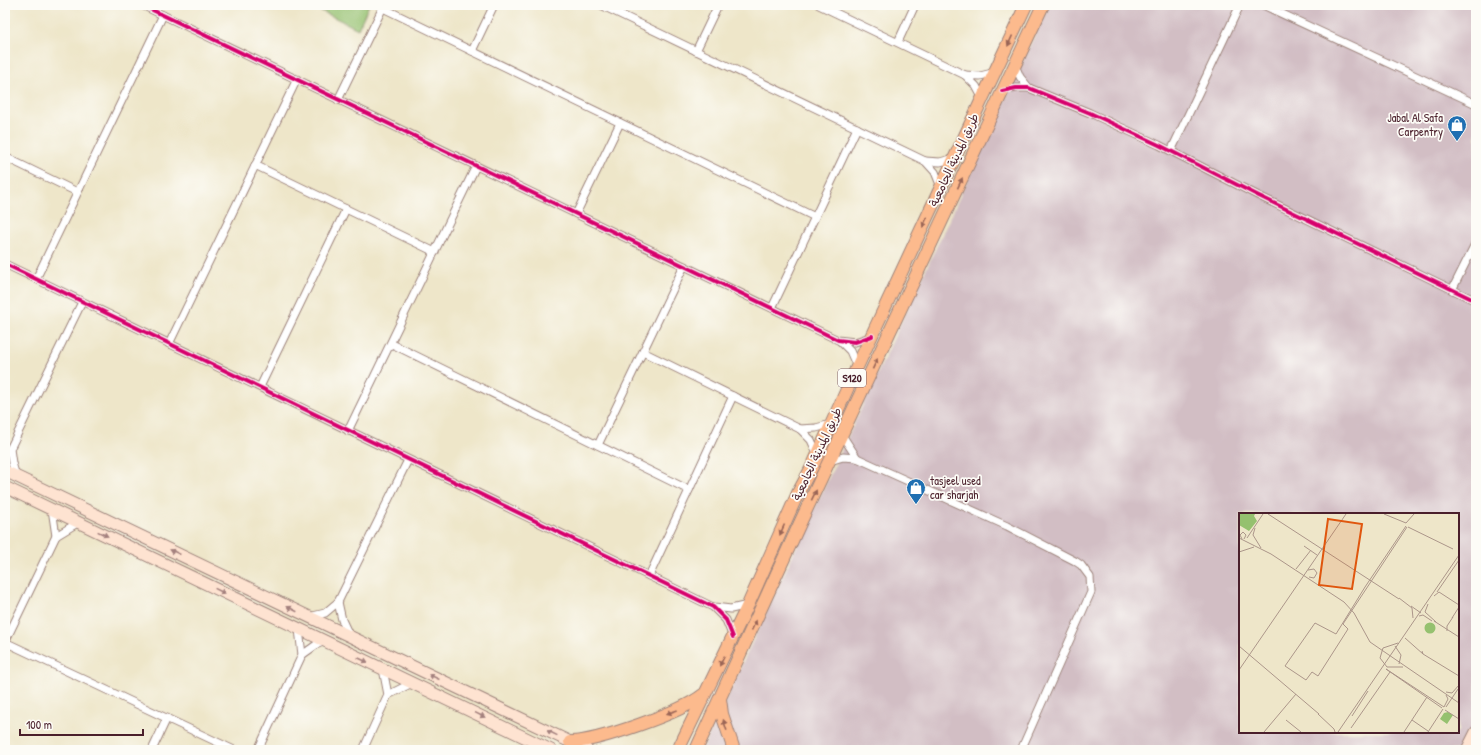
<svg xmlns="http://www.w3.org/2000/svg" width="1481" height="755" viewBox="0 0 1481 755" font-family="'Patrick Hand','Playpen Sans Arabic',sans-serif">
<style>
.industrial{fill:#d2bec4;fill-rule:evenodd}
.green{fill:#95c16f;stroke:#70704d}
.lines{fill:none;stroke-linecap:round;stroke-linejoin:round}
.minor-casing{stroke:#9c827a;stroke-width:9}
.secondary-casing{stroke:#9c827a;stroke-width:13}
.primary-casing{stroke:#9c827a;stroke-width:14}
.minor{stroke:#fff;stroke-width:7}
.secondary{stroke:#fee3d1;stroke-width:11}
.primary{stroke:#fcba8d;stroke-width:12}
.cycleway-casing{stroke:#fdfcf7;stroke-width:6}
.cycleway{stroke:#d6006c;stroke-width:4}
.oneway{fill:#9a6557}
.oneway2{fill:#a4817e}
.labels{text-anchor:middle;stroke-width:3.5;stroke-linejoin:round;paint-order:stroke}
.shield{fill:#fdfcf7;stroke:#806168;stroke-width:1}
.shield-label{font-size:11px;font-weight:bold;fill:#4a1f2b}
.poi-label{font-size:12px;fill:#4a1f2b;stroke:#fdfcf7;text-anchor:end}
.street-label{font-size:12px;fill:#4a1f2b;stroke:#fdfcf7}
.inset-road{fill:none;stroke:#ac968a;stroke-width:1}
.view{fill:#e0560e;fill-opacity:0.15;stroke:#e0560e;stroke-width:2}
.inset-edge{fill:none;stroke:#4a1f2b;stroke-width:2}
</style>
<rect width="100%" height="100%" fill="#fdfcf7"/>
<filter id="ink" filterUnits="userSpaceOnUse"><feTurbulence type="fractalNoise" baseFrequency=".025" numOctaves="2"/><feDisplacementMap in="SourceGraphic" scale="8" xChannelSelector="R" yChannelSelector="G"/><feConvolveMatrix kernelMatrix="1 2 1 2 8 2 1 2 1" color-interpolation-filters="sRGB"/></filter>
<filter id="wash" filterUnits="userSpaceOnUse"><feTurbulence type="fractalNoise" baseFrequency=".012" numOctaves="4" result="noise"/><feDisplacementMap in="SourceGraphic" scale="16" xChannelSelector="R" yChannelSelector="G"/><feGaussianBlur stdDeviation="0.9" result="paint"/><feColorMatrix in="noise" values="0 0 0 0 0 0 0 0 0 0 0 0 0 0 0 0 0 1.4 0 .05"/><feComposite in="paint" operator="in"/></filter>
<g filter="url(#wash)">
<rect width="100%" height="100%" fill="#eee6c9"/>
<path class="industrial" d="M1049,5H1476V750H702ZM1240,514H1458V732H1240Z"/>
<path class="green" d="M309,5H369L358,29Z"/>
</g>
<g filter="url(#ink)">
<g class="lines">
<g class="minor-casing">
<g id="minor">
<path d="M142,5L838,340L855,342L870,337"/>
<path d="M601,5L925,161L935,172L941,187"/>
<path d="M819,5L965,75L976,86L983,99"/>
<path d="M1263,5L1476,104"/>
<path d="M383,8L815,217"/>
<path d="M898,42L915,5"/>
<path d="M472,51L494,5"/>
<path d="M696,51L718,5"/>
<path d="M1015,65L1020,77L1029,88"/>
<path d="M965,75L980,76L996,72"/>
<path d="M1002,91L1016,88H1029L1090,113L1159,145L1257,195L1476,301"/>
<path d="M338,100L384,5"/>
<path d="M1171,151L1240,5"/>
<path d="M5,157L77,192"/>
<path d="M925,161L940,162L955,158"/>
<path d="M255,165L435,252"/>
<path d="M576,214L620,123"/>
<path d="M5,264L713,607L726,620L733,637"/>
<path d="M36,279L163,15"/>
<path d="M1452,290L1476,242"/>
<path d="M772,308L857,128"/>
<path d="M840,341L850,351L857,367"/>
<path d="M169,344L297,79"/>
<path d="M392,344L689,490"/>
<path d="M643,352L800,429L811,440L818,455"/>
<path d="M260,387L346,209"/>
<path d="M800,429L816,428L831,424"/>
<path d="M348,431L476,166"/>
<path d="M842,435L857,458"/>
<path d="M598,445L684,266"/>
<path d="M10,449L12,463L16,476"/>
<path d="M5,453L10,449L82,302"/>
<path d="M830,461L843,457L857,458L1007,526L1075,561L1081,565L1090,577L1091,592L1021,750"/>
<path d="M52,509L56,536"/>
<path d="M649,576L733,396"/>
<path d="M338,602L342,620L349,635"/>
<path d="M714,607L731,609L748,605"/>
<path d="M309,617L325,613L338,602L408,460"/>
<path d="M299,629L302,655"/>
<path d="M5,642L234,750"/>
<path d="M5,642L56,536L79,522"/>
<path d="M383,669L388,695"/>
<path d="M5,750H6"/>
<path d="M152,750L167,718"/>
<path d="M258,750L302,655L316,645L325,641"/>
<path d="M363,750L388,695L412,683"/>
</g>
</g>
<g class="secondary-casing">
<g id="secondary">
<path d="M5,471L587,750"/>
<path d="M5,487L551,750"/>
<path d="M1467,750L1476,732"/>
</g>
</g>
<g class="primary-casing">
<g id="primary">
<path d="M720,699L722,714L734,750"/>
<path d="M570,742C597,742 682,712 703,695"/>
<path d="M678,750L748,605L798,493L813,465L857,367L1026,5"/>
<path d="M696,750L801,521L1043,5"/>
</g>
</g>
<use href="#minor" class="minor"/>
<use href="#secondary" class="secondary"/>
<use href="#primary" class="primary"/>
<g class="cycleway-casing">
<g id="cycleway">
<path d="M142,5L838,340L855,342L872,336"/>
<path d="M1002,91L1016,88H1029L1090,113L1159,145L1257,195L1476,301"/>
<path d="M5,264L713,607L726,620L733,637"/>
</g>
</g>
<use href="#cycleway" class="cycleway"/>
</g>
<defs><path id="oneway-solid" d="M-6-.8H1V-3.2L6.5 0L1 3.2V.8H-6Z"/></defs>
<g class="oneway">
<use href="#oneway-solid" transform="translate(1010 41) rotate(114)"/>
<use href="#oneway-solid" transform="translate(960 183) rotate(-65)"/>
<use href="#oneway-solid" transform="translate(925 222) rotate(115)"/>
<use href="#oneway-solid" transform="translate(875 364) rotate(-65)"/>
<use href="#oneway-solid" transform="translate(814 495) rotate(-64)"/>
<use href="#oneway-solid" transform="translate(782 530) rotate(114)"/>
<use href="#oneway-solid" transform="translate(754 625) rotate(-66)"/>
<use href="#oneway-solid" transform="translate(722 661) rotate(116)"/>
<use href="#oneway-solid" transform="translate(672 712) rotate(161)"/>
<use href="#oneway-solid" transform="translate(725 725) rotate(-108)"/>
</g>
<g class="oneway2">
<use href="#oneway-solid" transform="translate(103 534) rotate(26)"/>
<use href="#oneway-solid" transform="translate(175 552) rotate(-155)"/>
<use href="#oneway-solid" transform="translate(220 591) rotate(26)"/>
<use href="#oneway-solid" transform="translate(292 609) rotate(-153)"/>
<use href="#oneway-solid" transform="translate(363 660) rotate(25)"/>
<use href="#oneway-solid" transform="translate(434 677) rotate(-155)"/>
<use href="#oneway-solid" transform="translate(480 715) rotate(26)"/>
<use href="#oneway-solid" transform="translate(552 733) rotate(-154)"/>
</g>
</g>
<defs>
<g id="shop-pin" transform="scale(1)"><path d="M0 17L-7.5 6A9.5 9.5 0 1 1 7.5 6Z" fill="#1f6fb2" stroke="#fdfcf7"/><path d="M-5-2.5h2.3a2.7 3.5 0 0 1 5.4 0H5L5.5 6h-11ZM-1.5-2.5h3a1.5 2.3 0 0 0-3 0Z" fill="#fff"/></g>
</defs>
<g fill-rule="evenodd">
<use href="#shop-pin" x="1457" y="125"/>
<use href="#shop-pin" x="916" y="488"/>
</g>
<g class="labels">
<rect class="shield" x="838" y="369" width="28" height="18" rx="3"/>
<g class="shield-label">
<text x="852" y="382">S120</text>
</g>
<g class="poi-label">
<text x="1443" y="122">Jabal Al Safa<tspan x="1443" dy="14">Carpentry</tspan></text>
<text x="930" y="485" text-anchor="start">tasjeel used<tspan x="930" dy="14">car sharjah</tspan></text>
</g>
<g class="street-label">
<text transform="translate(954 160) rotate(-65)" y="4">طريق المدينة الجامعية</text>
<text transform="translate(817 454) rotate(-65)" y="4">طريق المدينة الجامعية</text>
</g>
</g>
<g transform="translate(1239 513)">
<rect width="220" height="220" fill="#eee6c9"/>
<path d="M0,1H16L15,3L18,8L10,18L0,12ZM185.5 115a5.5 5.5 0 1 1 11 0a5.5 5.5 0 1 1-11 0ZM209,199L214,202L208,211L201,206L205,200Z" fill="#95c16f"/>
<path class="inset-road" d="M29,1L160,86M145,1L167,10L175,1M167,13L126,74L97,121L76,110L46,153L67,167L73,159L79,163L109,116L104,111L168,14M169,14L214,36M16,15L14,22L22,35M0,25L32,41L105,89L115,100L131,129L220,190M8,25L24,1M3,26L1,22L4,19L7,22L5,26M65,33L78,42M0,39L15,34M57,56L72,37M69,57L75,56L78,60L75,65L70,64M198,79L220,47M195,83L200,79L220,92M160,85L173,95L174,105M189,91L186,99L197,109M172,93L182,100M180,103L184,102L193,108M213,105L220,94M195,108L220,124M208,118V113L214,104M166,125L184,141L183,138M159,130L144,135L141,145L148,154H164M0,133L80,201M156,133L162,142L160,151M184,141L220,163M0,157L107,1M207,179L213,180L220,172M205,194L209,186L207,182M207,194L219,176M203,195L147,156L205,194M206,197L220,206M79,201L95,216L96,219M113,203L129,178M47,207L62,219M173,207L189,218M112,215L151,159M25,219L57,181M99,219L220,42M165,219L188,184M189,219L204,196"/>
<path class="view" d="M89,6L123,11L113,76L80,72Z"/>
<rect width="220" height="220" class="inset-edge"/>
</g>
<rect width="1481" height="755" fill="none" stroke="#fdfcf7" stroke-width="20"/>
<path d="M20 729v6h123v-6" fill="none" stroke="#4a1f2b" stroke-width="2"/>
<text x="26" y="729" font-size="12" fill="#4a1f2b" stroke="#fdfcf7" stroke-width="3" paint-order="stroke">100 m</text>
</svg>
